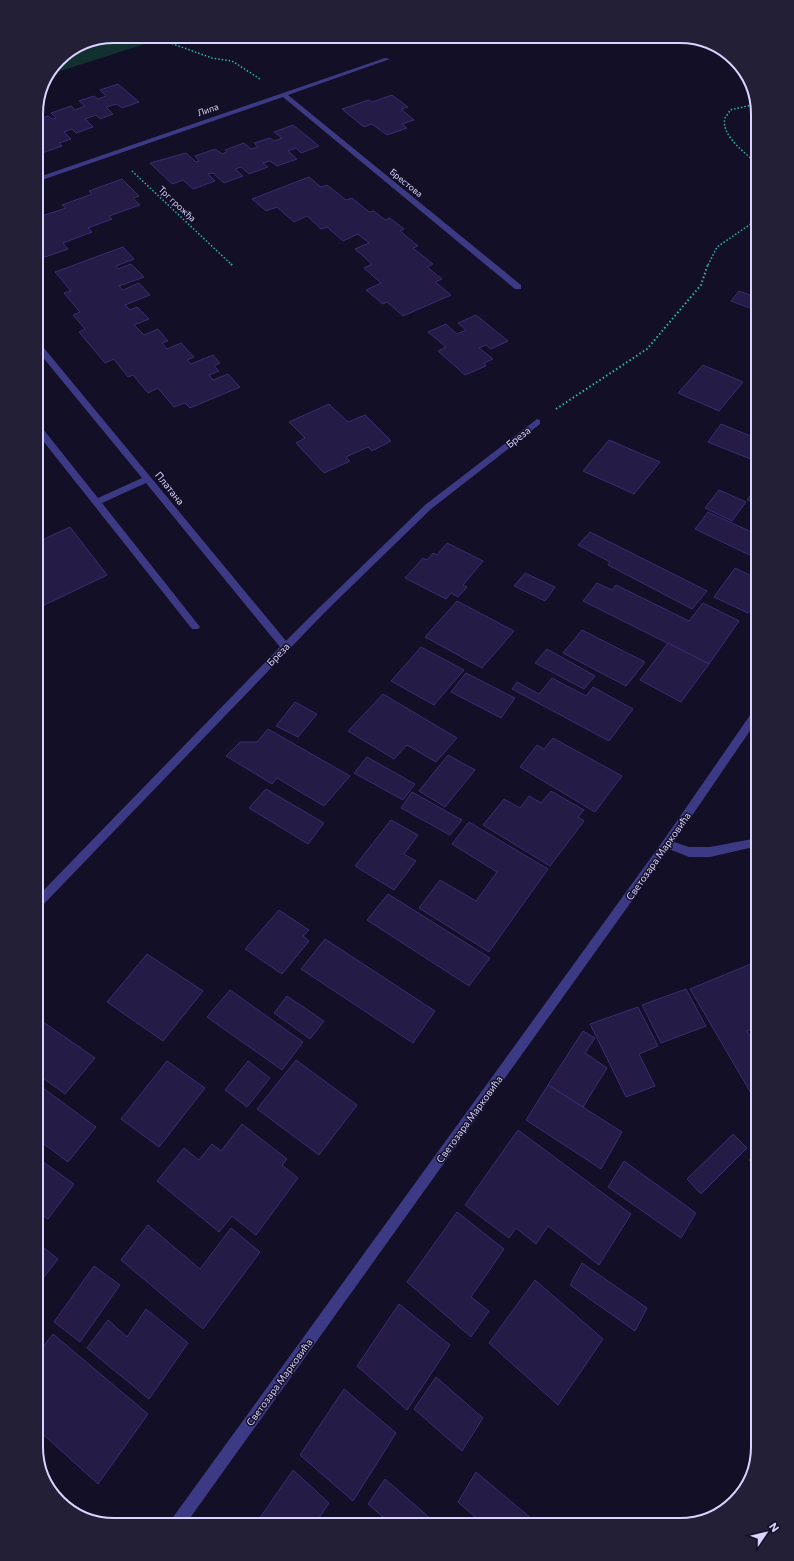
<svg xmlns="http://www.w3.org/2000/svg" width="794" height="1561" viewBox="0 0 794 1561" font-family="Commissioner,sans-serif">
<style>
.green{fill:#12302f}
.building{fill:#241b47;stroke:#3b2d73}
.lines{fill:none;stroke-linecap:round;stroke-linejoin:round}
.path-far1{stroke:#2fb8b0;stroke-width:1.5;stroke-dasharray:1.5 2;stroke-linecap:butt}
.path{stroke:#2fb8b0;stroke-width:2;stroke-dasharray:1.5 2.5;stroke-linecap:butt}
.lane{fill:#3d3a85;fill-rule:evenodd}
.street{fill:#3d3a85;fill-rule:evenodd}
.labels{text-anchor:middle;stroke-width:3;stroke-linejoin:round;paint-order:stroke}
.far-street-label{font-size:9px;fill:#d9d4ff;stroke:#130f26}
.street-label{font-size:10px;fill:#d9d4ff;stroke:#130f26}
.rim{fill:none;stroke:#d9d4ff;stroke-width:2}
</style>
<rect width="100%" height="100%" fill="#130f26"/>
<path class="green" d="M114,36H170L48,75L59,59L84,42Z"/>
<g class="building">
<path d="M118,84L139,102L122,108L117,104L106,107L113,114L100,119L96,115L85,119L93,127L76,133L72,129L64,132L71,139L59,143L62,146L36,155V120L48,116L52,119L56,118L51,113L71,106L75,110L85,106L79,101L94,96L98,99L106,96L100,90Z"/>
<path d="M392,95L408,107L401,109L414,120L402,124L407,128L387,135L372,124L364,127L342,109L369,100L372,102Z"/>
<path d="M293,125L319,146L301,153L296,148L288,151L297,159L277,166L270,161L263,163L268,167L249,174L241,167L235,169L243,176L224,183L213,173L208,174L215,181L193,189L183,180L172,184L150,163L186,153L196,162L199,161L195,156L215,149L222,154L227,152L225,150L244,143L251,149L258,147L254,143L270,138L274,141L282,138L274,132Z"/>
<path d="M309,177L321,187L327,185L346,200L352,198L369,212L374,211L385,220L390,218L404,229L400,231L418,246L413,248L433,264L427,267L442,279L435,282L451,295L403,316L387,302L383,304L366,290L381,283L364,268L372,264L355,249L369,243L358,234L343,241L327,227L321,229L307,216L294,222L277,207L266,211L252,199Z"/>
<path d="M122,179L139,196L133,198L140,205L109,216L112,219L88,228L92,232L63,243L68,249L45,257L38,250H36V222L41,220L39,217L66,208L62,205L92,194L89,191Z"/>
<path d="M123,247L134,259L116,266L118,269L131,264L144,277L119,286L123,290L139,283L150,295L125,305L130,310L137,307L149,319L134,325L144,335L158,329L168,341L162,343L167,349L181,343L194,357L187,360L191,364L213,355L220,363L214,366L219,371L209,375L213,380L228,374L240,387L190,408L185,403L174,407L158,388L148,393L133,375L128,377L114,359L105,363L79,332L85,329L73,315L80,312L64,293L71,291L55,272Z"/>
<path d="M739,291L758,298V311L731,301Z"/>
<path d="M476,315L508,341L491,349L486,345L479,348L493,359L484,363L486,366L465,375L438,351L446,347L428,332L446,324L457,334L466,330L458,323Z"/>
<path d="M703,365L743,382L719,411L678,393Z"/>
<path d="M329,404L348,422L365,415L391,441L372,451L368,447L346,457L350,461L324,473L296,443L305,438L289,422Z"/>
<path d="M721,424L758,439V462L708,442Z"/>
<path d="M609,440L660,462L634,494L583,471Z"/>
<path d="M758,485V505L747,500Z"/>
<path d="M719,490L746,502L732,521L705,508Z"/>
<path d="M708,512L758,535V559L695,529Z"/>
<path d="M70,527L107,575L36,609V543Z"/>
<path d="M590,532L707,591L692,609L608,565L610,562L578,545Z"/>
<path d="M447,543L483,561L463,585L467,587L458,597L451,593L446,599L405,578L423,558L427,560L433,553L437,555Z"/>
<path d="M735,568L758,579V598L748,613L714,597Z"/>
<path d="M525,573L555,587L545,601L514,586Z"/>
<path d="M597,583L612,590L616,585L689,621L703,603L739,621L709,664L583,601Z"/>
<path d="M457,601L514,631L482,668L425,637Z"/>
<path d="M582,630L645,662L626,686L563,653Z"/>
<path d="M668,643L709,664L681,702L640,680Z"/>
<path d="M421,647L464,670L434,705L391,681Z"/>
<path d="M547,649L595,676L584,689L535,663Z"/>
<path d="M466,673L515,698L501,718L451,692Z"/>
<path d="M552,678L586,696L593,687L633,709L609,741L512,689L517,682L539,694Z"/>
<path d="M383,694L457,738L436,762L407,745L394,759L348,731Z"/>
<path d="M295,702L317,714L298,737L276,726Z"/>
<path d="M268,729L350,776L324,806L277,778L272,784L226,756L240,742H257Z"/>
<path d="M553,738L622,776L595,812L520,767L537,745L544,749Z"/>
<path d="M448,755L475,770L445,807L419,791Z"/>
<path d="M367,757L415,784L403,800L354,773Z"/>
<path d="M266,789L324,823L308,844L249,808Z"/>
<path d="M551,791L584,810L578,817L584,821L550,866L483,825L504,799L520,808L529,796L541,803Z"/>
<path d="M412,792L462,820L450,835L401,808Z"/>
<path d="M391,820L418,835L404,854L416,861L394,890L355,866Z"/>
<path d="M469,822L548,869L489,952L419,908L440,880L476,901L497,872L452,844Z"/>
<path d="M388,894L490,958L469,986L367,920Z"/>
<path d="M279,910L309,930L303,936L309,941L282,974L245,949Z"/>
<path d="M325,939L435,1011L413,1043L301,969Z"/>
<path d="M147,954L203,991L163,1041L107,1002Z"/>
<path d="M758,961V1027L747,1031L754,1043L758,1041V1105L690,989Z"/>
<path d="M686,989L706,1026L661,1043L642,1005Z"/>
<path d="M230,990L303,1042L282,1070L207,1017Z"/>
<path d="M287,996L324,1021L310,1039L274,1013Z"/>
<path d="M638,1007L658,1046L639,1054L655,1086L626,1097L590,1024Z"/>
<path d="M36,1017L95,1058L65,1094L36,1073Z"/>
<path d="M583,1031L595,1038L585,1053L607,1068L583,1107L548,1085Z"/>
<path d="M296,1060L357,1105L319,1155L257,1109Z"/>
<path d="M167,1061L205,1088L159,1147L121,1119Z"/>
<path d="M248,1061L270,1078L247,1107L225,1090Z"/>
<path d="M36,1083L96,1127L68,1162L36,1138Z"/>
<path d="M548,1085L622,1132L601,1169L526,1120Z"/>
<path d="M242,1124L287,1159L282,1165L298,1178L256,1235L232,1216L219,1232L157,1181L184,1148L199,1160L212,1144L221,1151Z"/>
<path d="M518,1130L631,1214L599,1265L548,1226L536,1244L516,1228L509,1238L465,1205Z"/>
<path d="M733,1134L747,1148L701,1194L687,1179Z"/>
<path d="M758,1152V1170L749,1160Z"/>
<path d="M36,1157L74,1184L48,1219L36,1210Z"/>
<path d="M624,1161L696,1213L681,1238L608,1187Z"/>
<path d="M457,1212L504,1249L471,1297L489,1311L471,1337L407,1282Z"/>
<path d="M148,1225L200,1269L231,1228L260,1252L203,1329L121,1260Z"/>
<path d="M36,1242L58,1259L40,1282L36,1279Z"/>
<path d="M582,1263L647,1308L635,1331L570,1285Z"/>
<path d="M94,1266L120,1285L80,1342L54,1322Z"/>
<path d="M535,1280L603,1339L558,1405L489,1343Z"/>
<path d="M399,1304L450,1345L407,1410L357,1366Z"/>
<path d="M146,1309L188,1343L149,1399L87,1348L108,1320L127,1337Z"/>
<path d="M53,1334L148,1414L98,1484L36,1428V1356Z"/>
<path d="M436,1377L483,1418L462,1451L414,1409Z"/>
<path d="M344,1389L396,1433L353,1501L300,1455Z"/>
<path d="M293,1470L329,1503L314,1525H255Z"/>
<path d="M476,1472L539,1525H484L458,1502Z"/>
<path d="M385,1479L438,1525H392L368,1504Z"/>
</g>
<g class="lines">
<g class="path-far1">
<path d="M160,36L173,44L212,58L232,61L260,79"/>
<path d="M756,104L730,110C729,113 726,116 725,118C720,135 747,155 758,164"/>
<path d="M132,171L232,265"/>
<path d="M708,265L717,247L758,219"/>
</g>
<g class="path">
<path d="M231,264L232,265"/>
<path d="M556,409L647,349L701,285L708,264"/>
</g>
<path class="lane" d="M537,419L540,420V424L431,509L325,612H319L317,610L319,608L425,505Z"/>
<g class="street">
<path d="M385,58L390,59L288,95L521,285V289H515L283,97L36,182V178Z"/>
<path d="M36,342H39L286,641L319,608H325L327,610L40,908L36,910V898L280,647L146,483L102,503L200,627L198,629H192L36,432V423L39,424L98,498L142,478L36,349Z"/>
<path d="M758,707V719L674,842L689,847H710L758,838V846L710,857H689L669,849L185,1525H169L171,1520L663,841L755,708Z"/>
</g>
</g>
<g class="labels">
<g class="far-street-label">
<text transform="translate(208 110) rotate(-19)" y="3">Липа</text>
<text transform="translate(406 183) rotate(39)" y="3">Брестова</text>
<text transform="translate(177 204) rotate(43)" y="3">Трг грожђа</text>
</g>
<g class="street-label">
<text transform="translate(518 437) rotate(-38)" y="4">Бреза</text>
<text transform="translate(170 488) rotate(51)" y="4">Платана</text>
<text transform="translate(278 654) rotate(-46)" y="4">Бреза</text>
<text transform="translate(658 856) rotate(-55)" y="4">Светозара Марковића</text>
<text transform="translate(469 1119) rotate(-54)" y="4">Светозара Марковића</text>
<text transform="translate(279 1382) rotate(-54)" y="4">Светозара Марковића</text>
</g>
</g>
<path d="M0 0H794V1561H0ZM114 43H680A71 71 0 0 1 751 114V1447A71 71 0 0 1 680 1518H114A71 71 0 0 1 43 1447V114A71 71 0 0 1 114 43Z" fill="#231f37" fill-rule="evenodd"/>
<path class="rim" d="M114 43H680A71 71 0 0 1 751 114V1447A71 71 0 0 1 680 1518H114A71 71 0 0 1 43 1447V114A71 71 0 0 1 114 43Z"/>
<g transform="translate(766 1533) rotate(55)" stroke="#130f26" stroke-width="3" paint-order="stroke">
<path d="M0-3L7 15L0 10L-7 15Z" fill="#d9d4ff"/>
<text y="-6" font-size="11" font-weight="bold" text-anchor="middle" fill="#d9d4ff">N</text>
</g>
</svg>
